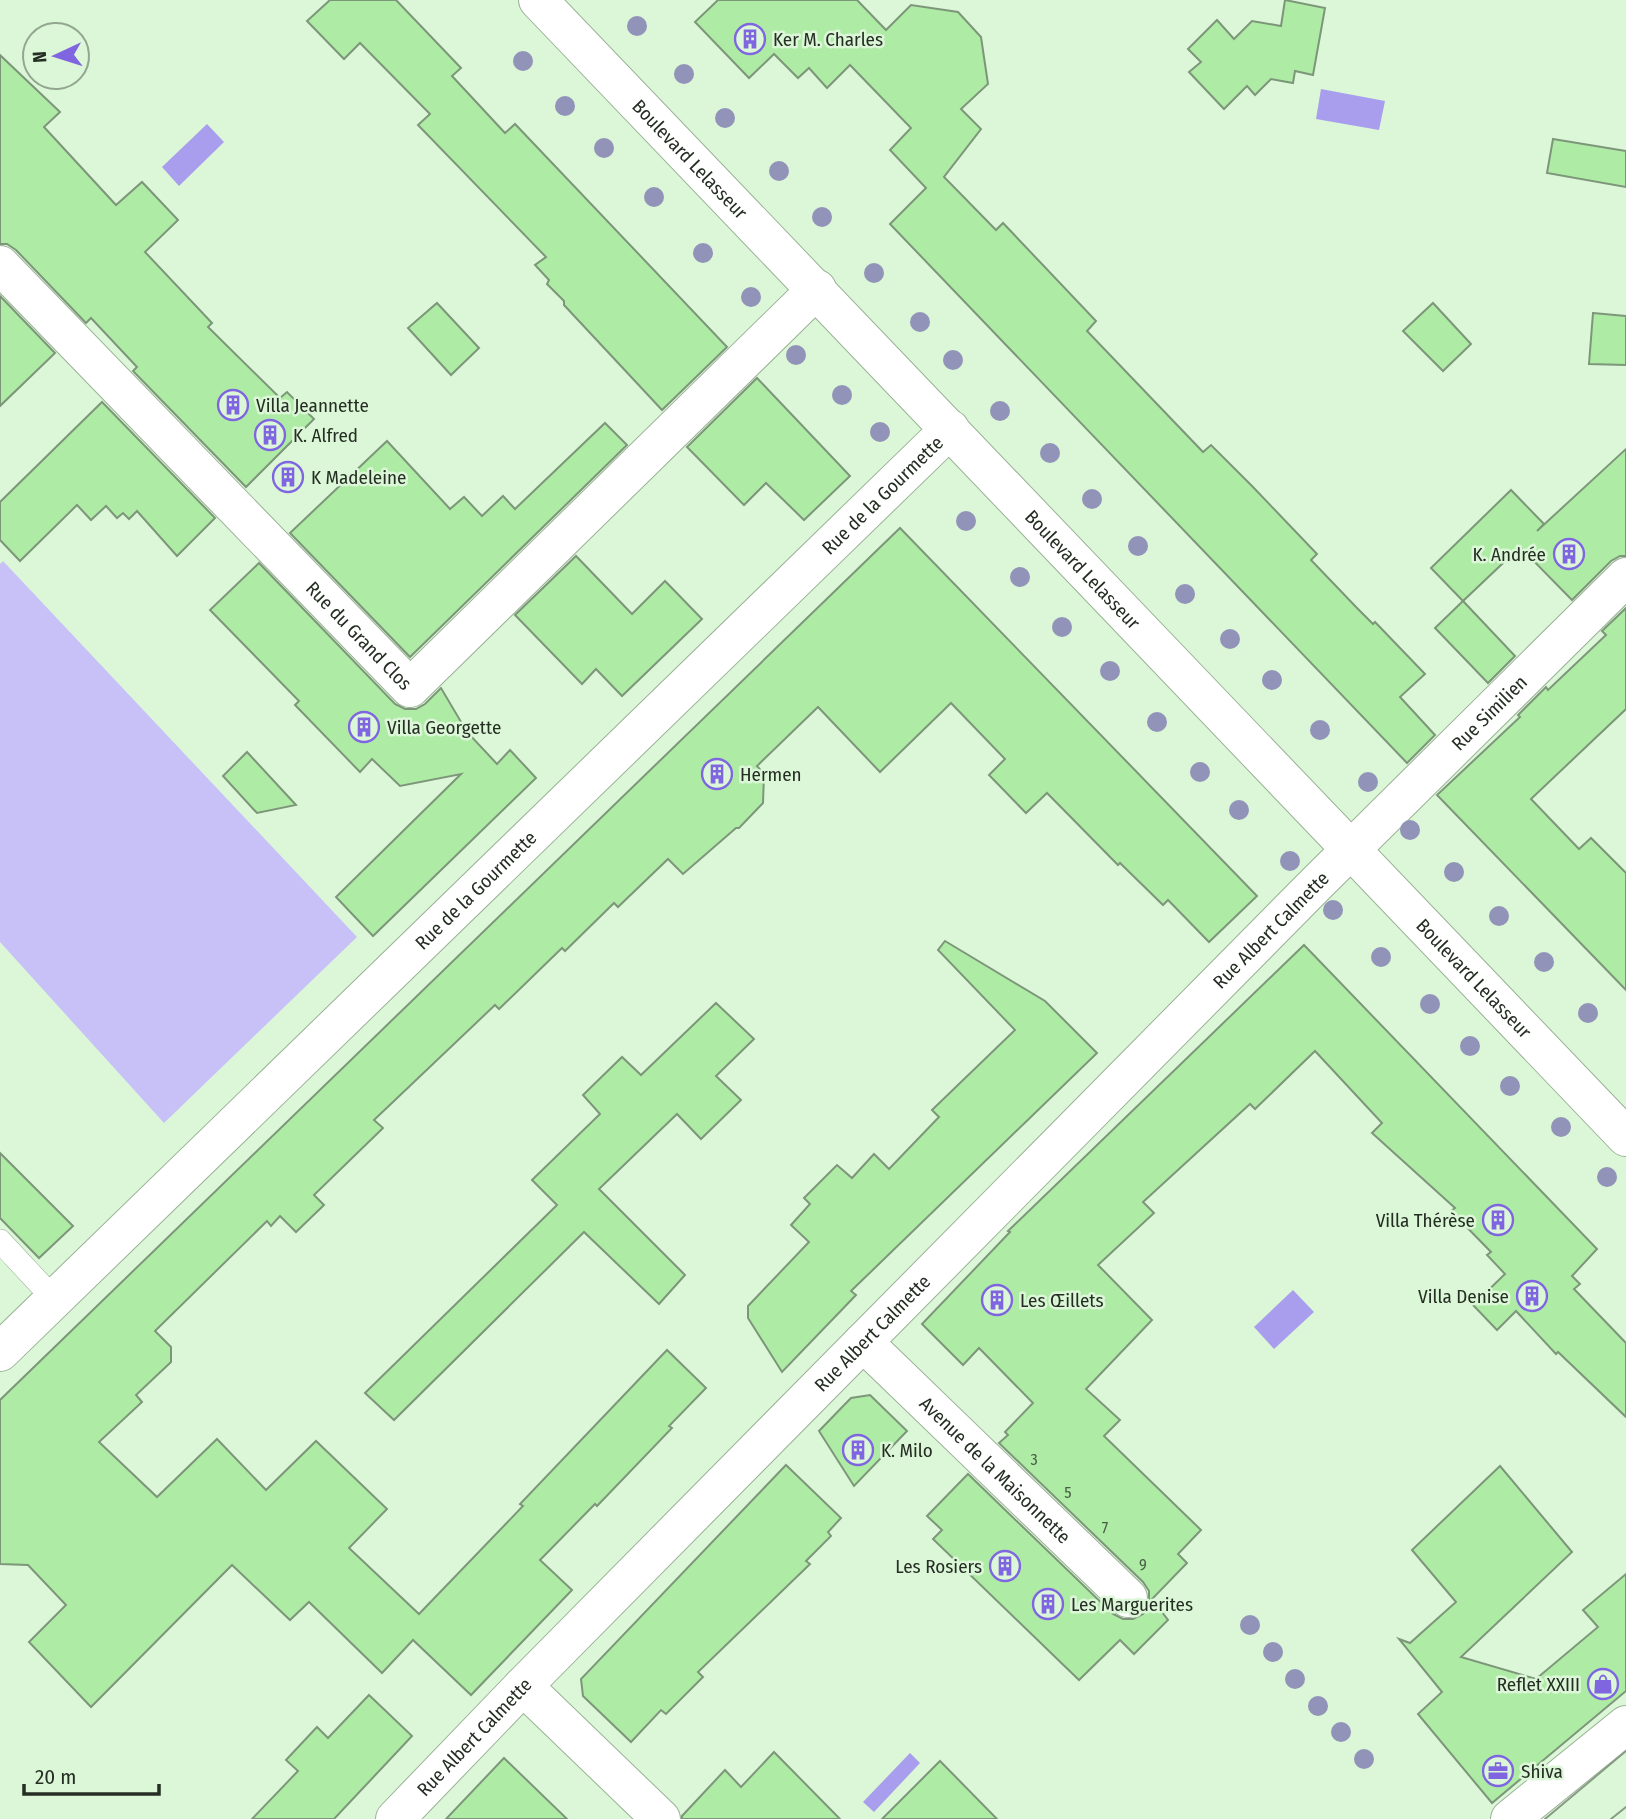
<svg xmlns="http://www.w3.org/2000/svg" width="1626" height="1819" viewBox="0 0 1626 1819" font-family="'Fira Sans Condensed',sans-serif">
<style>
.green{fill:#c7c1f8}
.water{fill:#a89eed}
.building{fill:#aeeca5;stroke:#7d967a;stroke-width:2}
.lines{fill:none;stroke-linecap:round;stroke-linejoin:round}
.lane-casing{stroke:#99b295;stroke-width:24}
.street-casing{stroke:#99b295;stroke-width:40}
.secondary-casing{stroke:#99b295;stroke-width:40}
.primary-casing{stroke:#99b295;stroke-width:40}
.lane{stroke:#fff;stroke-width:23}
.street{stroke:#fff;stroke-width:38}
.secondary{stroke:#fff;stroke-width:38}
.primary{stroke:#fff;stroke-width:38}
.tram{stroke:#889b85;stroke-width:2}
.tree{fill:#9293b8}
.labels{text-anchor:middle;stroke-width:5;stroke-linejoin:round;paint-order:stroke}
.number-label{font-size:16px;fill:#475e44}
.poi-label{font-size:19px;fill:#252e23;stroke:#dcf7d8;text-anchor:start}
.street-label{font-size:19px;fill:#252e23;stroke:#dcf7d8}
</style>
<rect width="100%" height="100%" fill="#dcf7d8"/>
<path class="green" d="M3,561L357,937L164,1123L0,942V564Z"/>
<g class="water">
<path d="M1321,89L1385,101L1379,130L1316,119Z"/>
<path d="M207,124L224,142L179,186L162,167Z"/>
<path d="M1293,1290L1314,1312L1274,1349L1254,1327Z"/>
<path d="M910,1753L920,1763L874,1812L863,1802Z"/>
</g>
<g class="building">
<path d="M330,0H396L461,68L452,76L505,133L515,124L727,347L662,410L564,305V301L547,284L549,280L535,265L546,257L418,125L430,114L360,43L344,59L307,21Z"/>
<path d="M718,0H857L886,30L911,5L958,12L981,37L988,84L961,109L981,129L944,177L996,230L1003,223L1096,321L1087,331L1203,452L1211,445L1252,486L1317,554L1311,560L1357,608L1373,624L1375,622L1425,674L1400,697L1435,735L1407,763L890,224L926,188L890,150L911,128L850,65L827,88L809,68L798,78L774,54L749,78L695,22Z"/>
<path d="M1285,0L1325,8L1313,75L1295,71L1293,83L1271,79L1255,95L1247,86L1224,109L1189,72L1201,62L1188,49L1217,20L1234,39L1252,21L1281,26Z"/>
<path d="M0,55L60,112L44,127L116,205L142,182L178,220L145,252L212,323L208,327L280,398L287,392L314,419L246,487L133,371L137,367L91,318L86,323L16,250L7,244H0Z"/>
<path d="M1553,139L1626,151V187L1547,173Z"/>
<path d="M0,296L55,353L0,406Z"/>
<path d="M437,303L479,348L451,375L408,328Z"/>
<path d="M1433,303L1471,344L1443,371L1403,331Z"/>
<path d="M1593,313L1626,316V365L1589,364Z"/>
<path d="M757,378L850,476L804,520L766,483L744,505L687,447Z"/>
<path d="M102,402L215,518L177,556L137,511L129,519L123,513L117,518L106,506L91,520L77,505L20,561L0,540V502Z"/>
<path d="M605,423L627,445L410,657L290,533L387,441L450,509L464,497L482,516L503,496L515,509Z"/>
<path d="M1626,449V556H1620L1611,561L1572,600L1520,547L1463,601L1431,568L1511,490L1544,524L1537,531Z"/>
<path d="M900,528L1257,896L1209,942L1168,900L1163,905L1120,863L1118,865L1047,793L1026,813L989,775L1005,759L951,703L880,772L818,707L757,766L764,774L763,803L739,828H736L683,874L668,859L618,907L614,903L565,951L562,948L499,1009L495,1005L374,1120L383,1128L314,1195L324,1205L296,1232L280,1216L271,1226L267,1221L155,1331L171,1347V1362L136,1395L142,1402L99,1442L157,1497L217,1439L266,1490L316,1441L387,1509L349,1548L419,1614L523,1506L520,1504L667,1350L706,1388L669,1426L672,1428L597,1506L595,1504L540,1560L572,1590L471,1695L413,1640L382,1673L309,1602L290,1620L232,1565L91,1707L29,1642L66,1605L28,1565L0,1564V1400Z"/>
<path d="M576,556L632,614L665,581L702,619L622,696L596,669L582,684L515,615Z"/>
<path d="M259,563L395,704L405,709H416L425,704L441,688L467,732L497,764L510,750L536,778L373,936L336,897L461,774L400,786L372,759L360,772L295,705L299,701L210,610Z"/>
<path d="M1463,601L1515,656L1488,683L1435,628Z"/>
<path d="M1626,608V709L1531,799L1579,849L1591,838L1626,873V990L1437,795L1520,717L1518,715L1546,687L1548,690L1606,635L1602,631Z"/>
<path d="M247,752L296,805L257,813L223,776Z"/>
<path d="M945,941L1045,1001L1097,1053L851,1291L856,1295L782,1372L748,1318V1306L809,1242L791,1225L810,1204L804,1198L837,1165L852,1178L874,1154L889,1169L939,1117L932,1110L1015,1030L938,950Z"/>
<path d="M1304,945L1597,1249L1572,1276L1580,1284L1574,1289L1626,1343V1417L1558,1352L1556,1354L1516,1311L1497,1330L1473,1305L1505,1274L1487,1255L1491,1252L1451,1211L1455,1208L1372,1133L1382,1123L1315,1051L1255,1109L1250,1104L1143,1202L1154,1213L1098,1265L1152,1320L1086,1389L1120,1420L1104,1436L1201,1530L1178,1554L1187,1563L1152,1599L1168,1620L1134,1654L1120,1640L1079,1680L933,1539L942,1530L927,1516L968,1474L1113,1614L1123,1619H1133L1143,1614L1149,1604V1591L1143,1582L999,1443L1008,1435L1005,1432L1033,1403L979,1348L963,1365L922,1324L1010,1232L1008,1231Z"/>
<path d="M716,1003L754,1039L716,1076L741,1100L701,1139L677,1114L599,1189L685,1275L659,1304L584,1232L394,1420L365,1393L557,1205L532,1180L600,1114L583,1095L622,1057L641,1075Z"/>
<path d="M0,1153L73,1226L39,1258L0,1218Z"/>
<path d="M870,1395L907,1431L854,1486L819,1431L851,1398Z"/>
<path d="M786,1465L841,1518L828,1532L831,1536L806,1561L810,1564L698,1672L703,1677L666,1714L661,1710L631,1742L583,1696L581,1679Z"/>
<path d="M1500,1466L1572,1552L1461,1657L1536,1679L1598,1627L1583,1610L1626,1574V1691L1492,1803L1418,1714L1442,1692L1399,1639L1410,1643L1456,1602L1412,1550Z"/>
<path d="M369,1695L412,1736L334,1819H252L298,1771L286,1760L317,1727L328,1738Z"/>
<path d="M774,1752L840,1819H682V1816L725,1770L741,1787Z"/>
<path d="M504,1758L567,1819H446Z"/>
<path d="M940,1761L997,1819H882Z"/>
</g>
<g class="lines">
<g class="lane-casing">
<path id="lane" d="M0,1241L54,1299"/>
</g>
<g class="street-casing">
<g id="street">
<path id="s1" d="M0,265L410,688L817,289"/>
<path id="s2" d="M863,1342L1128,1598"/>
<path id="s3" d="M0,1352L950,429"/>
<path d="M523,1686L661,1819"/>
<path id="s4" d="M395,1819L523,1686L1315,885L1626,577"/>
</g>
</g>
<g class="secondary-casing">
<path id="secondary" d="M1510,1819L1626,1725"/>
</g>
<g class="primary-casing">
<g id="primary">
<path id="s5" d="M538,0L1626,1137"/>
</g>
</g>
<use href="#lane" class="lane"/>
<use href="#street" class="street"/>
<use href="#secondary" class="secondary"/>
<use href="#primary" class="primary"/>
<g class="tram">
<path d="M1545,1819L1626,1751"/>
<path d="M1611,1819L1626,1807"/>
</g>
</g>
<g class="tree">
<circle cx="637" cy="26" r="10"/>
<circle cx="523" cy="61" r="10"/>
<circle cx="684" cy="74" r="10"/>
<circle cx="565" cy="106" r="10"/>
<circle cx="725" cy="118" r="10"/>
<circle cx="604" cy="148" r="10"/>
<circle cx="779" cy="171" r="10"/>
<circle cx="654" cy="197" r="10"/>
<circle cx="822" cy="217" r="10"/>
<circle cx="703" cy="253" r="10"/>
<circle cx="874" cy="273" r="10"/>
<circle cx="751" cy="297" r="10"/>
<circle cx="920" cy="322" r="10"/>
<circle cx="796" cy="355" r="10"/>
<circle cx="953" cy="360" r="10"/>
<circle cx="842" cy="395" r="10"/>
<circle cx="1000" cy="411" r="10"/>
<circle cx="880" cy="432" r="10"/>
<circle cx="1050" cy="453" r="10"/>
<circle cx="1092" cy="499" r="10"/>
<circle cx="966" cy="521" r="10"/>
<circle cx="1138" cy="546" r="10"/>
<circle cx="1020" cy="577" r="10"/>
<circle cx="1185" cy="594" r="10"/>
<circle cx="1062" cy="627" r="10"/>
<circle cx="1230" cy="639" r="10"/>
<circle cx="1110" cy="671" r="10"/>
<circle cx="1272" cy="680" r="10"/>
<circle cx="1157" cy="722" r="10"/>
<circle cx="1320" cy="730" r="10"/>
<circle cx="1200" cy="772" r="10"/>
<circle cx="1368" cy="782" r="10"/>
<circle cx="1239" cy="810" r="10"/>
<circle cx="1410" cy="830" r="10"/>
<circle cx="1290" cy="861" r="10"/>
<circle cx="1454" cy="872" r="10"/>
<circle cx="1333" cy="910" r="10"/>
<circle cx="1499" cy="916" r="10"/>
<circle cx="1381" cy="957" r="10"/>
<circle cx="1544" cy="962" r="10"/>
<circle cx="1430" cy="1004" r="10"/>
<circle cx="1588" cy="1013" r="10"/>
<circle cx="1470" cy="1046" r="10"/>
<circle cx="1510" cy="1086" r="10"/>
<circle cx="1561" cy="1127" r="10"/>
<circle cx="1607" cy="1177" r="10"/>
<circle cx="1250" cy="1625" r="10"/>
<circle cx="1273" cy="1652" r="10"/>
<circle cx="1295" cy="1679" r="10"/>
<circle cx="1318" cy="1706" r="10"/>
<circle cx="1341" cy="1732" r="10"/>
<circle cx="1364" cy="1759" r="10"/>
</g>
<defs>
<g id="building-ring" transform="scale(1.575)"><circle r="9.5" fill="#dcf7d8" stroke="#8065e1" stroke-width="1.5"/><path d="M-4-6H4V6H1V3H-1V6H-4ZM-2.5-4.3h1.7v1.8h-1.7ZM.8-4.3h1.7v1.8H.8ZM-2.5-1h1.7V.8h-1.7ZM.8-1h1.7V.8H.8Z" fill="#8065e1"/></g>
<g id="shop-ring" transform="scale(1.575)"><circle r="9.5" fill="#dcf7d8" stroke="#8065e1" stroke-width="1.5"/><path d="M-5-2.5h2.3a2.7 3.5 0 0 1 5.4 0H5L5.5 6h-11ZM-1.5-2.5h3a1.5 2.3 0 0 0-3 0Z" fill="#8065e1"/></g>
<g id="office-ring" transform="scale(1.575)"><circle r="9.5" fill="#dcf7d8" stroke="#8065e1" stroke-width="1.5"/><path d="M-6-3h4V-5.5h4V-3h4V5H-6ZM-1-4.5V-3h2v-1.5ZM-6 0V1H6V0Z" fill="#8065e1"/></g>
</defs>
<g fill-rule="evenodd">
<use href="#building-ring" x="750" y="39"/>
<use href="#building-ring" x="233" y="405"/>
<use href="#building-ring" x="270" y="435"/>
<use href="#building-ring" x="288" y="477"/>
<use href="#building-ring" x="1569" y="554"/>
<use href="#building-ring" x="364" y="727"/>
<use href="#building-ring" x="717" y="774"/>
<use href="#building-ring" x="1498" y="1220"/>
<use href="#building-ring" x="1532" y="1296"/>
<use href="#building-ring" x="997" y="1300"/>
<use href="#building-ring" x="858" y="1450"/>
<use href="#building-ring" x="1005" y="1566"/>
<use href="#building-ring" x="1048" y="1604"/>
<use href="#shop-ring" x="1603" y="1684"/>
<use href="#office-ring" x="1498" y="1771"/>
</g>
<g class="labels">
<g class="number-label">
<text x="1034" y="1465">3</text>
<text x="1068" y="1498">5</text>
<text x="1105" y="1533">7</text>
<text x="1143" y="1570">9</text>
</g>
<g class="poi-label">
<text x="773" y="46">Ker M. Charles</text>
<text x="256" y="412">Villa Jeannette</text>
<text x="293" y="442">K. Alfred</text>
<text x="311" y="484">K Madeleine</text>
<text x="1546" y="561" text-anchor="end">K. Andrée</text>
<text x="387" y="734">Villa Georgette</text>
<text x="740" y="781">Hermen</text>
<text x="1475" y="1227" text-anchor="end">Villa Thérèse</text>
<text x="1509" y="1303" text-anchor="end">Villa Denise</text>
<text x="1020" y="1307">Les Œillets</text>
<text x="881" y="1457">K. Milo</text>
<text x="982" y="1573" text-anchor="end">Les Rosiers</text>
<text x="1071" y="1611">Les Marguerites</text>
<text x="1580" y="1691" text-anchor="end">Reflet XXIII</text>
<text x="1521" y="1778">Shiva</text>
</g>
<g class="street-label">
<text dy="7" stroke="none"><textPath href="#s5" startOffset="220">Boulevard Lelasseur</textPath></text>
<text dy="7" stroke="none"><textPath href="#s3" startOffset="1230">Rue de la Gourmette</textPath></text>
<text dy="7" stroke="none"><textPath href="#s5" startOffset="788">Boulevard Lelasseur</textPath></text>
<text dy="7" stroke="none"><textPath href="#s1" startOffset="516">Rue du Grand Clos</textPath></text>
<text dy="7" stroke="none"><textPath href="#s4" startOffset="1556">Rue Similien</textPath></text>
<text dy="7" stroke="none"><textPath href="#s3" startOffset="663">Rue de la Gourmette</textPath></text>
<text dy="7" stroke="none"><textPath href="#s4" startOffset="1248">Rue Albert Calmette</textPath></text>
<text dy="7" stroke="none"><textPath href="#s5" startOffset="1354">Boulevard Lelasseur</textPath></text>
<text dy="7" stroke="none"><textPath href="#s4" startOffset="681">Rue Albert Calmette</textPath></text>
<text dy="7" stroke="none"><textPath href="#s2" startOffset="184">Avenue de la Maisonnette</textPath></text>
<text dy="7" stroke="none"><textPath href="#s4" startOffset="114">Rue Albert Calmette</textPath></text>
</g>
</g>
<g transform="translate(56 56) rotate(266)"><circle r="33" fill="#dcf7d8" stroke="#93a790" stroke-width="2"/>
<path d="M0-5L12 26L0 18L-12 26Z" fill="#8065e1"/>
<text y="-10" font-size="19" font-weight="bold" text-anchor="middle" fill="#252e23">N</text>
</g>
<path d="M24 1784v10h135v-10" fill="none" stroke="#252e23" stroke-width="3.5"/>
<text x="35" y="1784" font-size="21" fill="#252e23" stroke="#dcf7d8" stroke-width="5" paint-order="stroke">20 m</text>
</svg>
